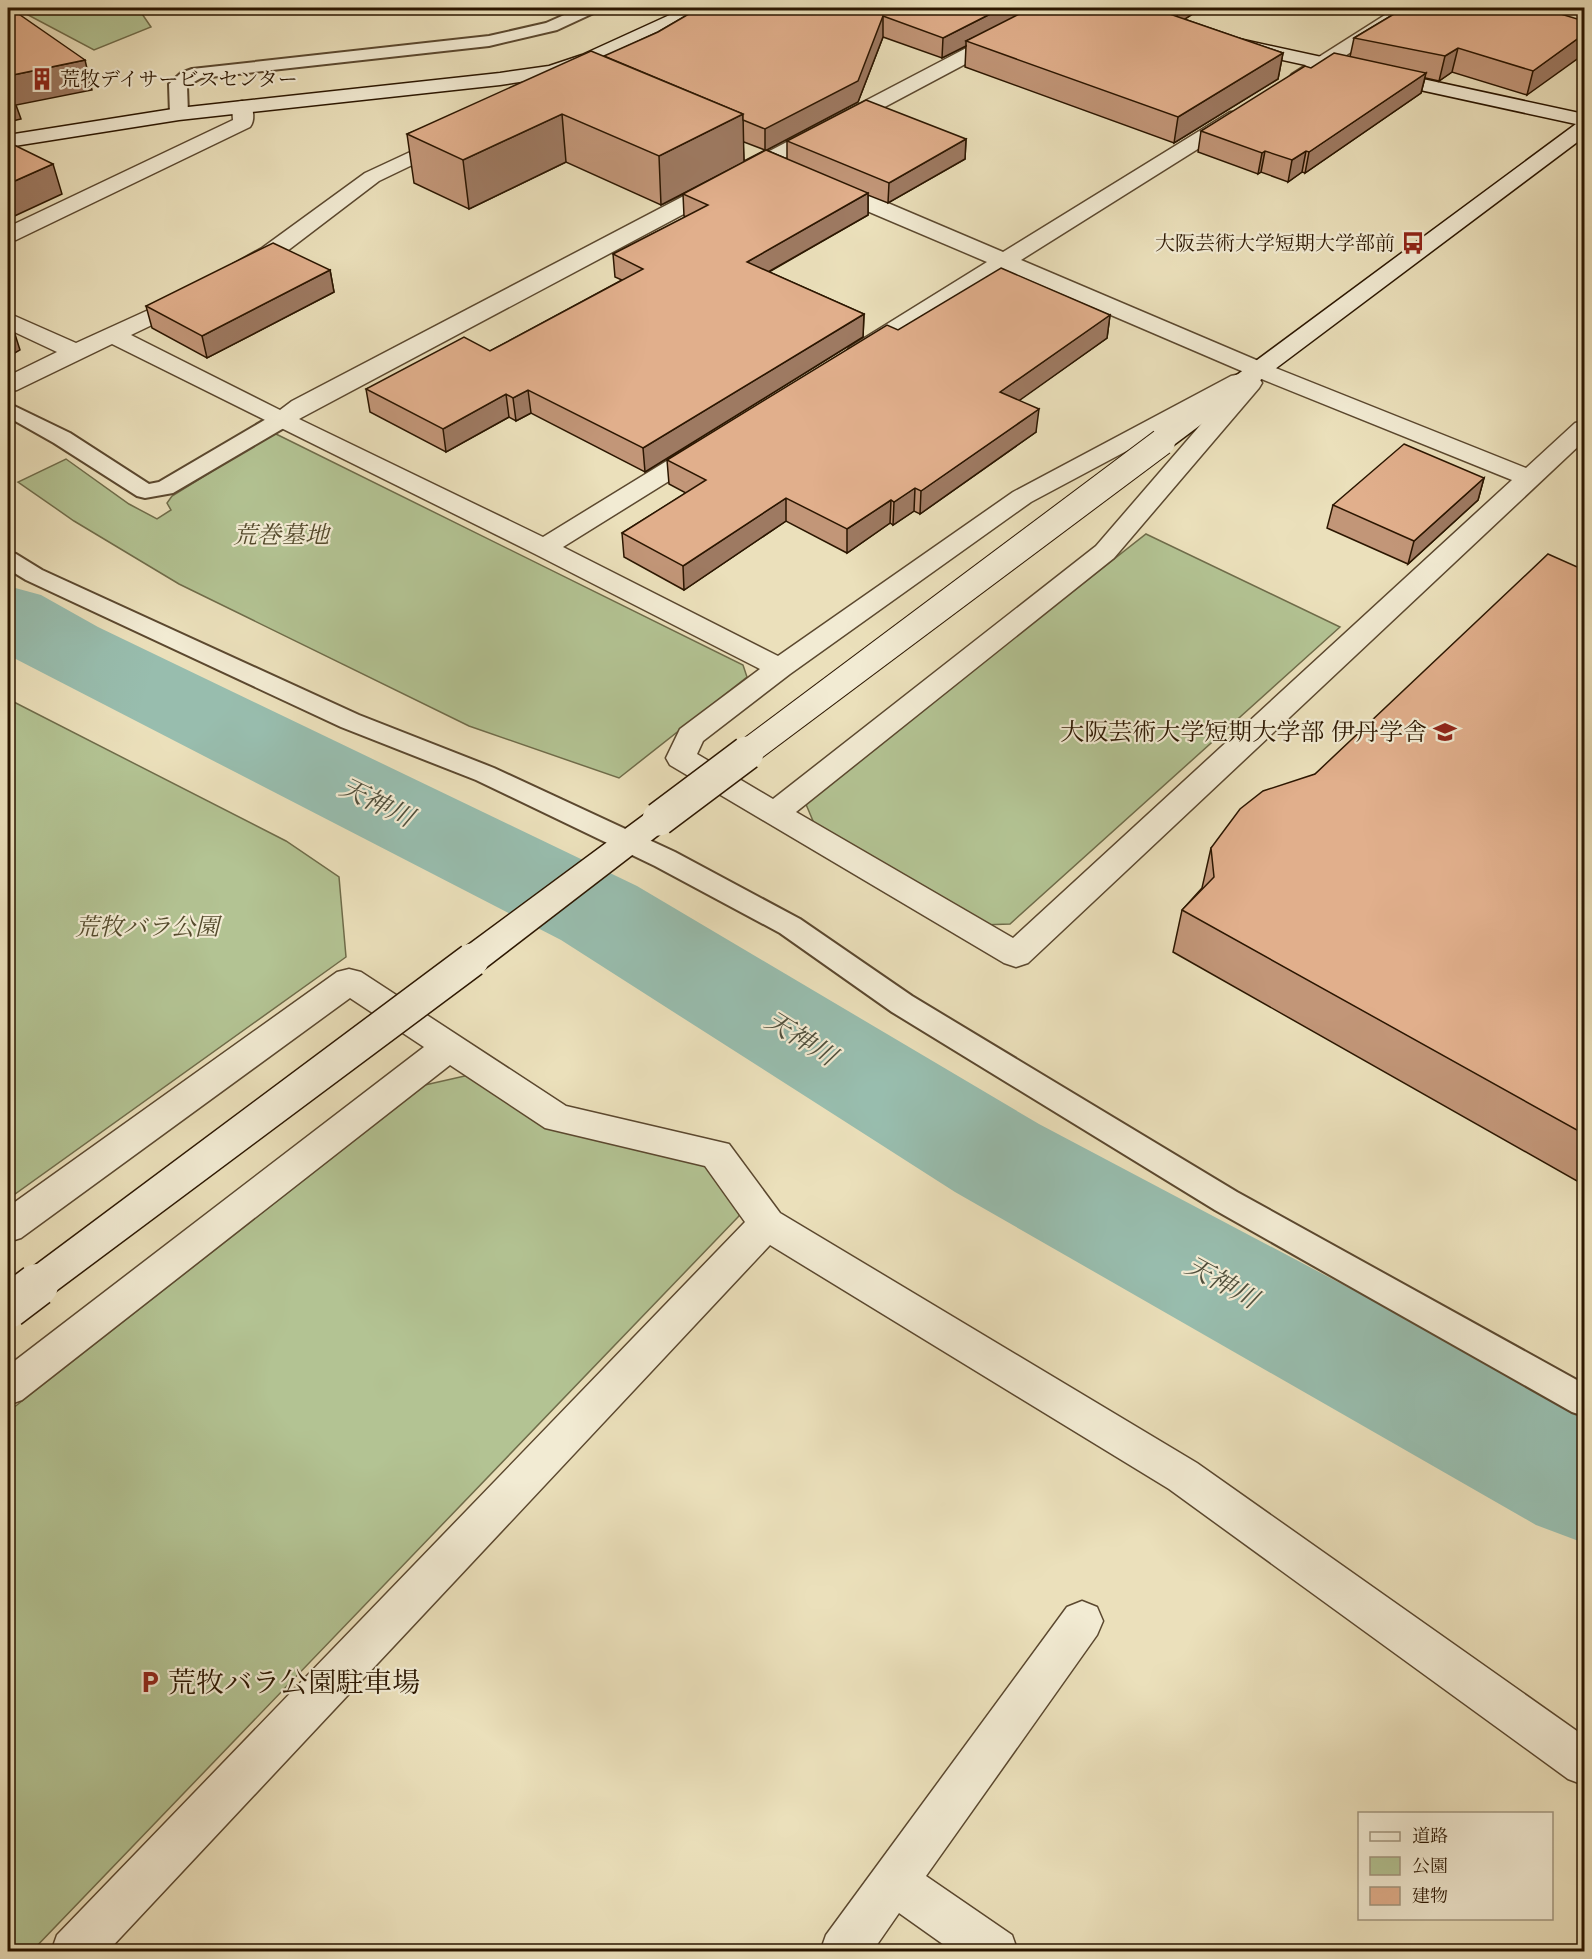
<svg xmlns="http://www.w3.org/2000/svg" width="1592" height="1959" viewBox="0 0 1592 1959" font-family="'Old Standard TT','Noto Serif JP',serif">
<style>
.green{fill:#b3c393;stroke:#6f6c4a;stroke-width:1.5}
.lines{fill:none;stroke-linecap:round;stroke-linejoin:round}
.river{fill:#98bdae;fill-rule:evenodd}
.lane-casing{stroke:#5b482f;stroke-width:4}
.street-casing{stroke:#5b482f;stroke-width:3}
.secondary-casing{stroke:#2b1600;stroke-width:3}
.lane{fill:#f2ebd3;fill-rule:evenodd}
.street{fill:#f2ebd3;fill-rule:evenodd}
.secondary{fill:#f2ebd3;fill-rule:evenodd}
.secondary-bridge-far2-casing{stroke:#2b1600;stroke-width:28;stroke-linecap:butt}
.secondary-bridge-far1-casing{stroke:#2b1600;stroke-width:36;stroke-linecap:butt}
.secondary-bridge-casing{stroke:#2b1600;stroke-width:45;stroke-linecap:butt}
.secondary-bridge-far2{stroke:#f2ebd3;stroke-width:26}
.secondary-bridge-far1{stroke:#f2ebd3;stroke-width:33}
.secondary-bridge{stroke:#f2ebd3;stroke-width:42}
.wall{fill:#c29678;stroke:#2b1600;stroke-width:1.5;fill-rule:evenodd}
.shaded-wall{fill:#9e7a62;stroke:#2b1600;stroke-width:1.5}
.building{fill:#e1af8c;stroke:#2b1600;stroke-width:1.5}
.labels{text-anchor:middle;stroke-width:4.5;stroke-linejoin:round;paint-order:stroke}
.far-poi-label{font-size:20px;fill:#2b1600;stroke:#f2ebd3;text-anchor:start}
.park-label{font-size:24px;font-style:italic;fill:#544a2c;stroke:#f2ebd3}
.poi-label{font-size:24px;fill:#2b1600;stroke:#f2ebd3;text-anchor:end}
.water-label{font-size:26px;font-style:italic;fill:#51503d;stroke:#f2ebd3}
.near-poi-label{font-size:28px;fill:#2b1600;stroke:#f2ebd3;text-anchor:start}
</style>
<rect width="100%" height="100%" fill="#ebe0bb"/>
<filter id="stains"><feTurbulence type="fractalNoise" baseFrequency=".00333" numOctaves="4"/><feColorMatrix values="0 0 0 0 .2 0 0 0 0 .09 0 0 0 0 .02 0 0 0 .5 -.17"/></filter>
<radialGradient id="worn" r=".72"><stop offset=".6" stop-color="#630" stop-opacity="0"/><stop offset="1" stop-color="#630" stop-opacity=".3"/></radialGradient>
<g class="green">
<path d="M15,8H138L151,27L94,50Z"/>
<path d="M274,433L743,665L747,677L619,778L469,726L179,584L74,521L18,482L66,459L129,504L157,519L171,510L167,503L172,496Z"/>
<path d="M1146,534L1340,627L1010,924L981,925L816,828L805,802Z"/>
<path d="M8,699L286,841L339,877L346,957L8,1199Z"/>
<path d="M469,1075L707,1166L738,1196L739,1216L32,1951L8,1952V1412L425,1085Z"/>
</g>
<g class="lines">
<path class="river" d="M8,586L41,595L98,627L637,886L1039,1124L1584,1412V1543L1536,1525L955,1192L561,940L8,655Z"/>
<g class="lane-casing">
<g id="lane">
<path d="M580,8H600L598,11L557,30L489,46L201,78L187,86L188,114L185,118H173L170,114L169,84L181,73L192,69L489,36L546,23Z"/>
<path d="M8,403L70,433L149,484L159,482L273,415L281,414L289,415L292,420L289,425L173,493L145,498L137,496L54,443L8,417Z"/>
<path d="M8,552L16,554L42,570L359,715L494,768L675,852L800,919L912,996L1237,1192L1584,1384V1416L1572,1412L1215,1210L892,1012L780,933L655,866L476,780L341,727L26,580L8,569Z"/>
</g>
</g>
<g class="street-casing">
<g id="street">
<path d="M1043,8H1065L1063,12L299,419L543,537L696,443L705,440L714,443L718,448L714,453L563,547L778,656L1013,492L1231,376L1240,374L1258,378L1006,270L866,357L858,359L850,357L846,352L850,347L987,262L820,191L817,186L820,181L828,180L836,181L1003,252L1230,112H1244L1247,116L1244,120L1021,260L1268,365L1526,468L1575,423L1584,421V441L1028,963L1016,967L1004,963L670,765L666,758L680,729L760,669L535,554L112,344L17,390L8,392V376L57,352L8,329V313L76,343L188,292L196,294L199,299L196,304L131,335L280,410L292,401ZM1259,378L1512,480L1013,938L796,812L1114,558L1259,388L1262,383ZM1222,400L1096,546L773,799L697,754L703,741L790,674L1031,502Z"/>
<path d="M1396,8H1417L1306,82H1292L1289,78L1292,74Z"/>
<path d="M242,101L249,103C254,109 255,121 250,127L16,240L8,241V227L233,120L232,107L235,103Z"/>
<path d="M451,133L458,135L461,139L458,143L379,181L278,258L241,276L233,274L230,269L233,264L262,248L365,173Z"/>
<path d="M349,969L361,972L566,1106L729,1144L780,1213L1197,1463L1584,1736V1785L1568,1779L1169,1489L770,1245L107,1952H51L57,1935L745,1222L705,1166L545,1128L450,1065L22,1400L8,1405V1366L424,1047L350,998L21,1238L8,1242V1207L337,972Z"/>
<path d="M1082,1601L1097,1607L1103,1621L1097,1635L926,1876L1012,1935L1018,1952H954L899,1913L872,1952H820L826,1935L1067,1607Z"/>
</g>
</g>
<g class="secondary-casing">
<g id="secondary">
<path d="M685,8H708L706,12L596,63L552,77L500,85L179,120L8,147V135L179,108L500,73L549,66L582,55Z"/>
<path d="M1239,39L1584,114V137L1171,447L1162,450L1153,447L1149,442L1153,437L1576,124L1232,49L1229,45L1232,41Z"/>
<path d="M659,808L670,812L674,819L670,826L484,969L472,972L460,969L456,960L460,951L648,812Z"/>
</g>
</g>
<use href="#lane" class="lane"/>
<use href="#street" class="street"/>
<use href="#secondary" class="secondary"/>
<g class="secondary-bridge-far2-casing">
<path id="secondary-bridge-far2" d="M745,754L1162,442"/>
</g>
<g class="secondary-bridge-far1-casing">
<g id="secondary-bridge-far1">
<path d="M659,819L747,753"/>
<path d="M35,1286L472,960"/>
</g>
</g>
<g class="secondary-bridge-casing">
<path id="secondary-bridge" d="M8,1307L37,1285"/>
</g>
<use href="#secondary-bridge-far2" class="secondary-bridge-far2"/>
<use href="#secondary-bridge-far1" class="secondary-bridge-far1"/>
<use href="#secondary-bridge" class="secondary-bridge"/>
</g>
<g class="wall">
<path d="M699,8H1202L1184,19L1283,53L1278,79L1174,143L965,67L966,46L942,58L883,37L858,102L766,150L787,159V141L966,139L965,159L888,203L868,195V215L769,272L864,314L863,337L645,472L531,413L516,421L509,417L446,452L370,412L366,389L490,351L622,280L615,277L613,254L686,217L684,216L683,194L661,205L566,162L469,209L414,183L407,134L604,57L658,32ZM743,142H744L765,150L744,161Z"/>
<path d="M1404,8H1566L1558,13L1527,95L1452,72L1439,81L1425,78L1421,93L1305,173L1302,172L1288,182L1261,172L1258,174L1198,152L1201,131L1311,68L1350,57L1354,38Z"/>
<path d="M330,270L334,292L207,358L152,328L146,306Z"/>
<path d="M1110,315L1107,338L1019,400L1036,432L920,514L914,511L893,525L890,523L847,553L786,521L684,590L624,557L622,533L686,493L669,484L667,460L898,330Z"/>
<path d="M1484,478L1478,500L1408,564L1327,528L1333,505Z"/>
<path d="M1584,570V1185L1173,952L1182,910L1202,888L1211,848L1315,774Z"/>
</g>
<g class="shaded-wall">
<path d="M1002,8H1040L966,41V46L942,58L943,38Z"/>
<path d="M1178,8H1202L1176,25Z"/>
<path d="M1538,8H1566L1532,31Z"/>
<path d="M883,16V37L858,102L765,151V129Z"/>
<path d="M1584,34V54L1527,95L1533,71Z"/>
<path d="M1458,48L1452,72L1439,81L1445,56Z"/>
<path d="M1283,53L1278,79L1174,143L1178,117Z"/>
<path d="M85,60L92,90L16,105L21,119L8,122V76Z"/>
<path d="M1426,73L1421,93L1305,173L1309,152Z"/>
<path d="M562,114L566,162L469,209L463,160Z"/>
<path d="M743,114L744,162L661,205L659,156Z"/>
<path d="M966,139L965,159L888,203L889,183Z"/>
<path d="M1265,151L1261,172L1258,174L1262,153Z"/>
<path d="M1306,151L1302,172L1288,182L1292,160Z"/>
<path d="M53,164L62,194L8,219V184Z"/>
<path d="M868,193V215L747,284V262Z"/>
<path d="M330,270L334,292L207,358L202,336Z"/>
<path d="M864,314L863,337L645,472L643,448Z"/>
<path d="M1110,315L1107,338L999,415L1000,392Z"/>
<path d="M13,328L20,350L8,357V331Z"/>
<path d="M528,390L531,413L516,421L513,398Z"/>
<path d="M506,394L509,417L446,452L443,429Z"/>
<path d="M1039,409L1036,432L920,514L921,491Z"/>
<path d="M1484,478L1478,500L1408,564L1414,541Z"/>
<path d="M915,488L914,511L893,525L894,502Z"/>
<path d="M786,498V521L684,590L683,566Z"/>
<path d="M891,500L890,523L847,553V529Z"/>
</g>
<g class="building">
<path d="M8,8H10L85,60L8,76Z"/>
<path d="M699,8H1002L943,38L883,16L858,81L765,129L743,120V114L604,56L658,32Z"/>
<path d="M1031,8H1142L1161,11L1283,53L1178,117L966,41Z"/>
<path d="M1404,8H1541L1584,21V34L1533,71L1458,48L1445,56L1354,38Z"/>
<path d="M591,51L743,114L659,156L562,114L463,160L407,134Z"/>
<path d="M1334,53L1426,73L1309,152L1306,151L1292,160L1265,151L1262,153L1201,131L1305,66L1311,68Z"/>
<path d="M8,81L12,90L8,91Z"/>
<path d="M866,100L966,139L889,183L787,141Z"/>
<path d="M8,142L53,164L8,184Z"/>
<path d="M766,150L868,193L747,262L864,314L643,448L528,390L513,398L506,394L443,429L366,389L464,337L490,351L643,269L613,254L708,205L683,194Z"/>
<path d="M273,243L330,270L202,336L146,306Z"/>
<path d="M1001,268L1110,315L1000,392L1039,409L921,491L915,488L894,502L891,500L847,529L786,498L683,566L622,533L706,480L667,460L887,325L898,330Z"/>
<path d="M8,325L13,328L8,331Z"/>
<path d="M1404,444L1484,478L1414,541L1333,505Z"/>
<path d="M1548,554L1584,570V1134L1182,910L1214,877L1211,848L1240,809L1263,791L1315,774Z"/>
</g>
<defs>
<g id="building-bare" transform="scale(1.8)"><path d="M-4-6H4V6H1V3H-1V6H-4ZM-2.5-4.3h1.7v1.8h-1.7ZM.8-4.3h1.7v1.8H.8ZM-2.5-1h1.7V.8h-1.7ZM.8-1h1.7V.8H.8Z" fill="#8f2418" stroke="#f2ebd3" stroke-width="2.5" paint-order="stroke"/></g>
<g id="bus-bare" transform="scale(1.8)"><path d="M-5-6H5V4H4V6H2V4H-2V6H-4V4H-5ZM-3.5-4V0h7V-4ZM-3.5 1.2v1.5H-2V1.2ZM2 1.2v1.5H3.5V1.2Z" fill="#8f2418" stroke="#f2ebd3" stroke-width="2.5" paint-order="stroke"/></g>
<g id="university-bare" transform="scale(1.8)"><path d="M0-5L7-2L0 1L-7-2ZM-4 1L0 2.5L4 1V4Q0 6-4 4Z" fill="#8f2418" stroke="#f2ebd3" stroke-width="2.5" paint-order="stroke"/></g>
<g id="parking-bare" transform="scale(1.8)"><path d="M-3.5-5.5H1a3.5 3.5 0 0 1 0 7H-1V5.5H-3.5ZM-1-3.4V-.6H.8a1.4 1.4 0 0 0 0-2.8Z" fill="#8f2418" stroke="#f2ebd3" stroke-width="2.5" paint-order="stroke"/></g>
</defs>
<g fill-rule="evenodd">
<use href="#building-bare" x="42" y="79"/>
<use href="#bus-bare" x="1413" y="243"/>
<use href="#university-bare" x="1445" y="732"/>
<use href="#parking-bare" x="150" y="1682"/>
</g>
<g class="labels">
<g class="far-poi-label">
<text x="60" y="86">荒牧デイサービスセンター</text>
<text x="1395" y="250" text-anchor="end">大阪芸術大学短期大学部前</text>
</g>
<g class="park-label">
<text x="281" y="543">荒巻墓地</text>
<text x="147" y="935">荒牧バラ公園</text>
</g>
<g class="poi-label">
<text x="1427" y="740">大阪芸術大学短期大学部 伊丹学舎</text>
</g>
<g class="water-label">
<text transform="translate(377 802) rotate(26)" y="9">天神川</text>
<text transform="translate(801 1038) rotate(32)" y="9">天神川</text>
<text transform="translate(1222 1282) rotate(29)" y="9">天神川</text>
</g>
<g class="near-poi-label">
<text x="168" y="1692">荒牧バラ公園駐車場</text>
</g>
</g>
<rect width="1592" height="1959" fill="none" stroke="#ebe0bb" stroke-width="30"/>
<rect x="9" y="9" width="1574" height="1941" fill="none" stroke="#2b1600" stroke-width="3"/>
<rect x="15" y="15" width="1562" height="1929" fill="none" stroke="#2b1600" stroke-width="1.5"/>
<rect x="1358" y="1812" width="195" height="108" fill="#f2ebd3" stroke="#a2967f" stroke-width="1.5"/>
<rect x="1370" y="1832" width="30" height="9" fill="#f2ebd3" stroke="#a2967f" stroke-width="1.5"/>
<text x="1412" y="1842" font-size="18" fill="#2b1600">道路</text>
<rect x="1370" y="1857" width="30" height="18" fill="#b3c393" stroke="#a2967f" stroke-width="1.5"/>
<text x="1412" y="1872" font-size="18" fill="#2b1600">公園</text>
<rect x="1370" y="1887" width="30" height="18" fill="#e1af8c" stroke="#a2967f" stroke-width="1.5"/>
<text x="1412" y="1902" font-size="18" fill="#2b1600">建物</text>
<rect width="100%" height="100%" filter="url(#stains)"/>
<rect width="100%" height="100%" fill="url(#worn)"/>
</svg>
